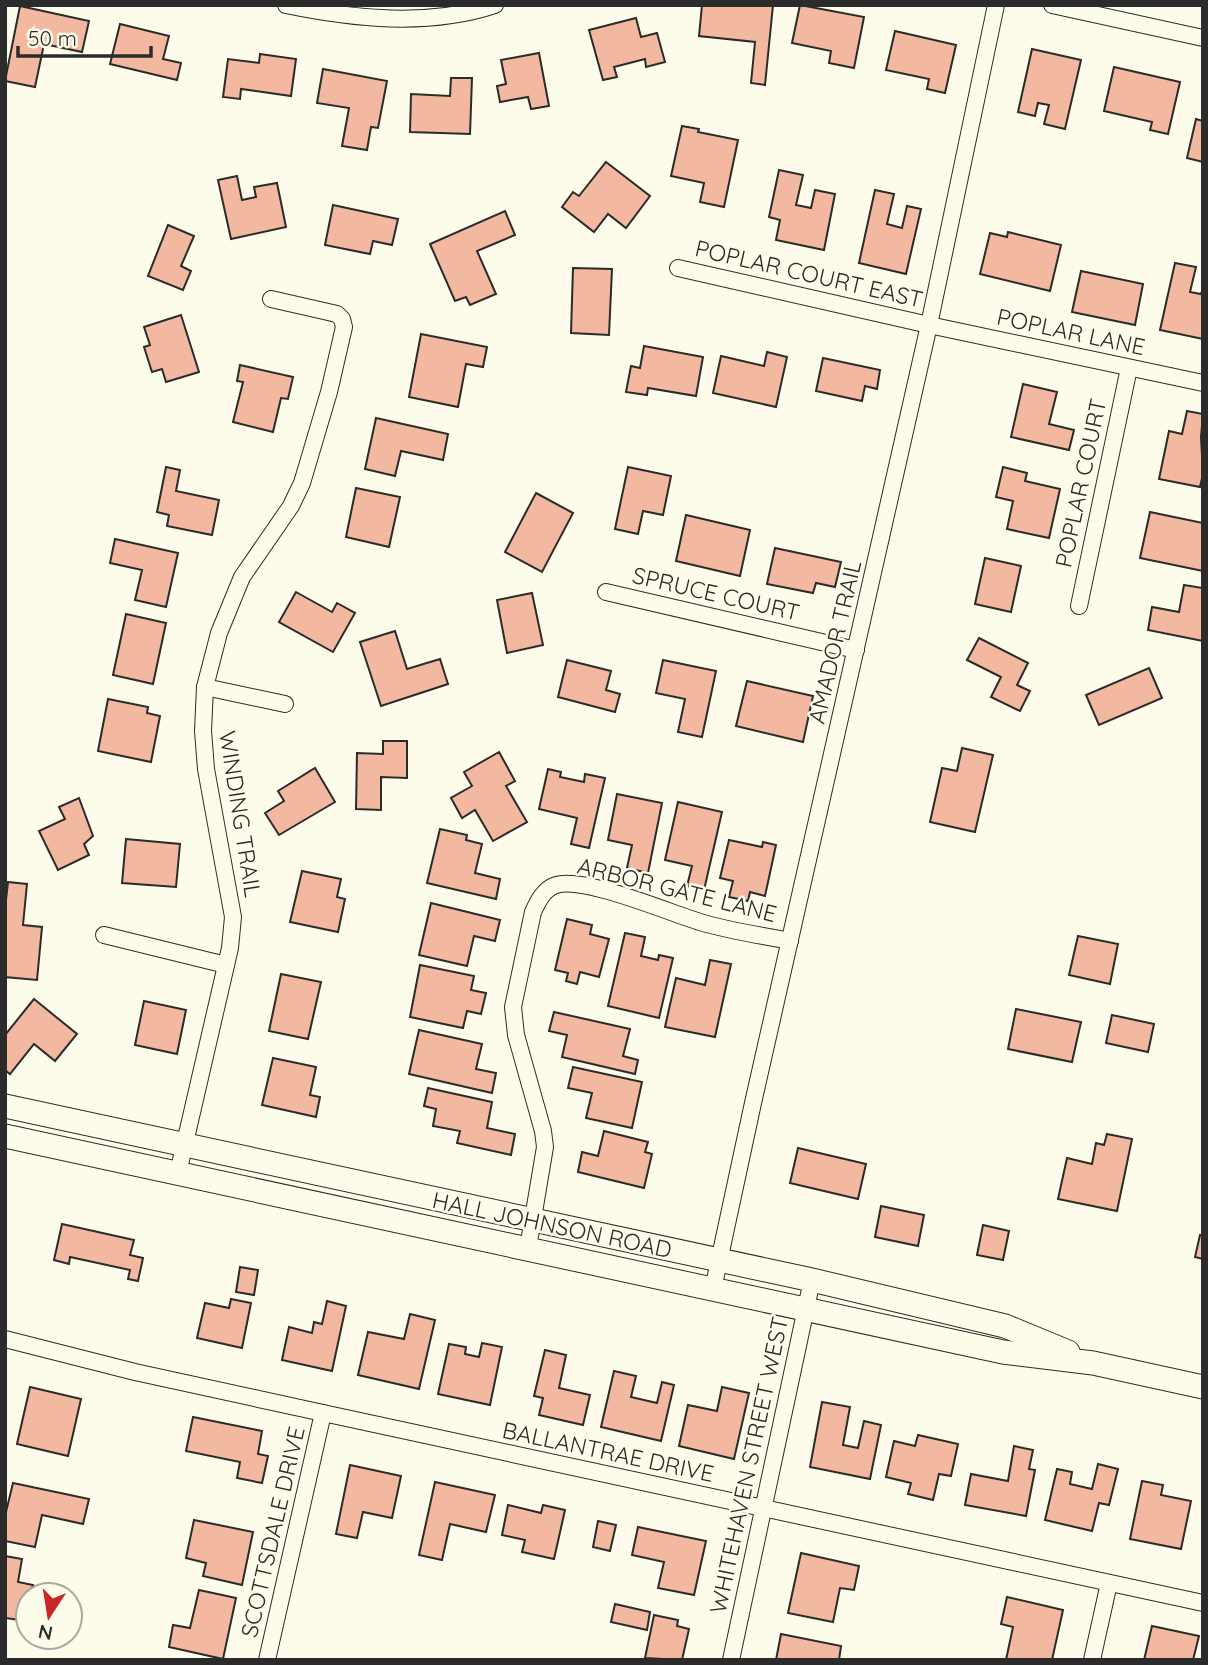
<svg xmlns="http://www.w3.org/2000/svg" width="1208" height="1665" viewBox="0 0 1208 1665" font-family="Quicksand,sans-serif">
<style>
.building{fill:#f2b8a0;stroke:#2b2b2b;stroke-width:2}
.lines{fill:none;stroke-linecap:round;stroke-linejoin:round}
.minor-casing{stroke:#2b2b2b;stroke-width:18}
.secondary-casing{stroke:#2b2b2b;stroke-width:25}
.minor{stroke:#fdfbea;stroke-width:16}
.secondary{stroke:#fdfbea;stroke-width:23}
.labels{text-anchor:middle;stroke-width:5;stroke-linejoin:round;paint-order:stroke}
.street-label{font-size:23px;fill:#2b2b2b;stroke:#fdfbea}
</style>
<rect width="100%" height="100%" fill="#fdfbea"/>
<g class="building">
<path d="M702,5H773L765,85L751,83L755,42L699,36Z"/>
<path d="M800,5L864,17L854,68L829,63L831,51L792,43Z"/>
<path d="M20,6L89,21L82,52L44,44L35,87L5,81Z"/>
<path d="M636,18L641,37L657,33L665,62L646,67L645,59L614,67L617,77L603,80L589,30Z"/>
<path d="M120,24L169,36L163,59L181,63L177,80L110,64Z"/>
<path d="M895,31L956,45L945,93L927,89L929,79L886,70Z"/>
<path d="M1032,49L1081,60L1065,129L1044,124L1049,105L1038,103L1035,116L1018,112Z"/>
<path d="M539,53L549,106L531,109L528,97L500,102L497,86L506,84L501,60Z"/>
<path d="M260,54L296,59L291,96L241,89L240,99L223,97L228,59L259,63Z"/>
<path d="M1114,67L1180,82L1168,134L1150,130L1152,122L1104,111Z"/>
<path d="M323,69L387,81L378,128L371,127L367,150L342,146L349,108L317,103Z"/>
<path d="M451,78H472L470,134L410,132L411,94L450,96Z"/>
<path d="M1196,119L1203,121V162L1187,158Z"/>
<path d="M682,126L699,129L698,132L738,140L724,207L700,202L704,183L671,176Z"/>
<path d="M606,162L650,196L626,228L608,214L594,232L562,207L573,192L579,196Z"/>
<path d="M779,170L803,175L796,205L811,208L815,190L835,194L824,250L776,240L780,220L769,217Z"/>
<path d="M237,176L242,200L256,197L254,187L277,183L286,227L231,239L218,180Z"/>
<path d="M875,190L894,194L887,224L902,228L907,206L921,209L906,274L859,263Z"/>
<path d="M333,205L398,219L392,245L373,241L370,254L325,245Z"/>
<path d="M505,211L515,235L477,251L496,294L470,305L466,297L455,301L430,244Z"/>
<path d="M168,225L194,236L181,266L191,271L183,290L148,276Z"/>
<path d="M1008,232L1061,245L1050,291L980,274L990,233L1007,237Z"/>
<path d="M1175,263L1196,267L1190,292L1201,294L1203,288V339L1160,330Z"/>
<path d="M573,268L612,269L609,335L571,333Z"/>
<path d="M1081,271L1143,284L1135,325L1072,312Z"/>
<path d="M181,315L199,372L166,382L162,369L152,372L144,347L150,345L144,327Z"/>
<path d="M421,334L487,347L483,367L466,364L458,407L409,397Z"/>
<path d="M644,346L703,357L696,396L648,388L647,395L626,392L631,366L640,368Z"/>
<path d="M767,352L787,357L776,407L713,393L721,356L764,366Z"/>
<path d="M823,358L880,370L877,389L865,386L862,401L816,391Z"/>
<path d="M240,365L293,377L288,399L281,398L273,432L233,422L243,382L237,381Z"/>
<path d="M1023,384L1057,392L1049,424L1074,430L1069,450L1011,437Z"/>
<path d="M1187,411L1203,414L1201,437L1203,474L1200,487L1159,479L1169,431L1182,434Z"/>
<path d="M376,418L448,434L443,460L401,451L395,476L365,469Z"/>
<path d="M166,467L180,470L176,491L219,500L212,535L167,526L169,515L157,512Z"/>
<path d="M628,467L671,476L663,515L643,511L638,534L615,529Z"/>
<path d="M1003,467L1027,473L1025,481L1060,489L1049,538L1007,529L1013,501L996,497Z"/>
<path d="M356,488L400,497L389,547L346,537Z"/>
<path d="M536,493L573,513L542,572L505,552Z"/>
<path d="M1150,512L1203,523V571L1140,558Z"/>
<path d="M686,515L750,530L740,576L676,561Z"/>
<path d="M115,539L178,553L166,607L135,600L142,570L110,563Z"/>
<path d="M775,548L841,562L835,587L816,583L813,593L767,584Z"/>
<path d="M985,558L1021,566L1011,612L975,604Z"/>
<path d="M1184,585L1203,588V641L1148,630L1152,607L1179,612Z"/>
<path d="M296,592L332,612L337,603L355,613L333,652L279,622Z"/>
<path d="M532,593L543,645L507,653L497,600Z"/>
<path d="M126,614L166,623L153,684L113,675Z"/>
<path d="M395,631L407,669L440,659L448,684L381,706L360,642Z"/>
<path d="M979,638L1028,663L1017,685L1030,691L1020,711L991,697L1001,677L967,660Z"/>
<path d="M567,660L611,671L606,690L620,694L615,712L558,697Z"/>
<path d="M663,660L716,671L702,737L678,732L685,699L656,693Z"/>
<path d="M1149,668L1162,698L1099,725L1086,695Z"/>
<path d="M747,681L813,696L803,742L736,726Z"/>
<path d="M108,699L148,707L147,713L160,716L151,762L98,751Z"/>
<path d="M383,741H407V778L381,777V810L356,809L357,753L383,754Z"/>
<path d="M962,748L993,755L975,832L930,822L942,768L957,771Z"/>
<path d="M499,752L515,781L506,786L527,822L493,841L475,810L462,818L451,798L472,786L464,772Z"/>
<path d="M315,768L335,802L279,835L265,813L284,801L278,791Z"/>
<path d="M548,769L561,772L560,777L584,782L585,774L605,778L589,848L571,844L577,818L539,809Z"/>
<path d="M617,794L662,803L648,873L627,868L632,845L608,840Z"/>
<path d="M79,798L93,836L84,844L89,855L58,870L39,831L65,819L59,807Z"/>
<path d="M678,802L722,812L704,890L687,886L692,866L665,860Z"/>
<path d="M440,829L467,835L466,840L482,844L475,873L500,879L496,899L427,883Z"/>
<path d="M126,839L180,844L176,887L122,883Z"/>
<path d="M729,840L762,847L763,842L776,845L765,896L750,892L748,901L729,897L733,881L720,878Z"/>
<path d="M302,871L341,879L337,897L345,899L338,932L290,922Z"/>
<path d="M8,882L27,884L23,925L42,927L37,980L5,977V909Z"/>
<path d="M431,903L500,920L495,941L474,936L467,966L419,955Z"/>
<path d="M567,919L592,925L590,934L609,939L599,977L580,972L577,984L566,981L568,973L555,970Z"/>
<path d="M625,933L645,937L641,956L658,960L659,955L673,958L659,1018L608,1006Z"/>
<path d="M1078,936L1118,944L1110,984L1069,975Z"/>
<path d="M710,960L731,964L715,1037L665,1027L676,978L705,985Z"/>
<path d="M420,965L474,976L471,990L486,993L481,1014L467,1011L463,1028L410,1017Z"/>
<path d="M281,974L321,982L308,1039L269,1031Z"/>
<path d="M34,999L77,1034L55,1061L34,1044L10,1074L5,1070V1035Z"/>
<path d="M144,1001L186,1010L177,1054L135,1045Z"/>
<path d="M1016,1009L1081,1022L1072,1062L1008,1049Z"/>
<path d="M554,1012L630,1029L623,1056L638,1060L635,1074L562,1057L567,1035L549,1031Z"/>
<path d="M1112,1015L1154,1024L1148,1052L1106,1043Z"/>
<path d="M419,1030L482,1044L476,1069L496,1073L492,1093L409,1074Z"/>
<path d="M273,1058L316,1067L310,1095L320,1097L316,1117L262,1105Z"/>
<path d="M573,1067L642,1082L632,1128L586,1118L592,1093L568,1088Z"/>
<path d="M428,1088L492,1102L487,1128L515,1134L511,1155L457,1143L460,1131L433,1126L436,1109L424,1106Z"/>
<path d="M604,1131L648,1142L645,1152L652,1154L644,1188L578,1172L582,1152L598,1156Z"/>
<path d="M1107,1134L1132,1139L1117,1211L1058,1199L1067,1158L1092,1164L1096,1143L1104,1145Z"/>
<path d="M798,1148L866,1164L858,1199L790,1183Z"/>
<path d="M881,1206L924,1215L918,1246L875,1237Z"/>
<path d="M62,1224L134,1240L130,1255L143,1258L138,1281L128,1279L130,1270L70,1257L69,1264L54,1260Z"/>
<path d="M983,1225L1009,1231L1003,1260L977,1255Z"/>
<path d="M1200,1235H1203V1259L1195,1257Z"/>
<path d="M240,1267L258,1270L254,1295L236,1292Z"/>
<path d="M231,1299L251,1303L242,1348L197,1338L205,1303L229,1308Z"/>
<path d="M327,1301L346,1306L332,1371L282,1360L289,1327L312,1333L314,1322L322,1324Z"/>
<path d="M410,1314L435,1320L419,1389L358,1375L368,1332L404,1339Z"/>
<path d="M482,1343L502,1347L490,1405L438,1394L449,1344L466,1347L465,1354L479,1357Z"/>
<path d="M545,1350L566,1355L559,1388L590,1395L583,1425L539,1415L543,1398L534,1396Z"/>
<path d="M614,1371L636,1376L631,1397L657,1403L662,1382L674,1385L661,1441L601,1427Z"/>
<path d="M30,1387L81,1399L68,1456L17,1444Z"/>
<path d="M722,1387L749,1393L734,1459L679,1446L688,1405L717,1411Z"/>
<path d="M822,1402L850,1407L843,1445L858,1448L864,1421L881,1425L870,1479L810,1467Z"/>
<path d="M193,1417L262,1431L258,1454L268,1456L262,1483L237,1478L240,1462L186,1451Z"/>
<path d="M918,1435L958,1444L951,1476L939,1474L933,1500L908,1494L911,1483L886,1477L894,1441L915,1446Z"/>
<path d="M1014,1446L1033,1450L1029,1469L1035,1470L1026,1516L965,1505L971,1474L1008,1481Z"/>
<path d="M1098,1464L1118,1469L1109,1505L1099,1503L1092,1531L1045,1520L1057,1469L1072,1472L1070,1484L1092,1489Z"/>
<path d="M350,1465L401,1476L392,1518L363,1512L357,1538L336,1534Z"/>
<path d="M1142,1481L1163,1485L1161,1495L1191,1501L1181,1549L1130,1539Z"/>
<path d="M435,1482L495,1495L486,1532L450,1524L442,1560L419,1555Z"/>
<path d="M13,1483L89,1499L83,1524L42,1515L35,1547L5,1541V1516Z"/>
<path d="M508,1505L541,1513L543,1505L565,1510L554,1559L522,1552L525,1540L502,1535Z"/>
<path d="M194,1520L253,1532L242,1585L203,1576L206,1563L186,1558Z"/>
<path d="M598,1521L616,1525L610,1551L593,1547Z"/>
<path d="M638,1527L706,1541L694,1595L658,1588L664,1562L632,1555Z"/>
<path d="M801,1553L859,1566L854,1590L840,1588L833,1622L788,1613Z"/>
<path d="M5,1556L22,1559L18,1582L33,1585L31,1595H28L27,1621L5,1618Z"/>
<path d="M199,1590L236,1598L223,1659L169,1647L173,1625L190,1628Z"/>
<path d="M1007,1597L1063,1610L1052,1660H1006L1013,1627L1001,1624Z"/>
<path d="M615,1604L650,1612L647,1630L611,1622Z"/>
<path d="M654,1615L678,1620L677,1626L689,1629L682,1660L645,1658Z"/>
<path d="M1152,1626L1199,1636L1193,1660H1144Z"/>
<path d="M781,1634L841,1646L839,1660H776Z"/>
</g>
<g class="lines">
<g class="minor-casing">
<g id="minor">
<path d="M286,5C353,19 429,27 495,5"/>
<path d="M1052,5L1203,38"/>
<path d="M678,268L929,325L1203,383"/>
<path d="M606,592L856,650"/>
<path d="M1079,606L1129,368"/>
<path d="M205,687L285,704"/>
<path d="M104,935L226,965"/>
<path d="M178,1173L230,948L233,917L206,769L203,731L205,687L219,633L242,577L291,506L302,483L329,392L344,327L342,319L337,314L271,299"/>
<path d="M528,1248L545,1147L543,1131L516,1035L513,1007L533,912C538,901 544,889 556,885C584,876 670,913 700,922C729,931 760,935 790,941"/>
<path d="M713,1289L753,1103L929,325L996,5"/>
<path d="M5,1339L135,1372L323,1413L1203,1603"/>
<path d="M267,1660L323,1413"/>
<path d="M731,1660L812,1280"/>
<path d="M1092,1660L1109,1583"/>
</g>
</g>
<g class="secondary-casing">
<g id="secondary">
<path d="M5,1106L812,1280L1005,1326L1068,1352"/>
<path d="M5,1136L1003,1352L1093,1363L1203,1387"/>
</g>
</g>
<use href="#minor" class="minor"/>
<use href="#secondary" class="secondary"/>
</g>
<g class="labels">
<g class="street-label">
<text transform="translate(809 274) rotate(13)" y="8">POPLAR COURT EAST</text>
<text transform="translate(1071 332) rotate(12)" y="8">POPLAR LANE</text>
<text transform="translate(1081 483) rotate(-78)" y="8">POPLAR COURT</text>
<text transform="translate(716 594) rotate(13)" y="8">SPRUCE COURT</text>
<text transform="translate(835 642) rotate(-77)" y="8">AMADOR TRAIL</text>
<text transform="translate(240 814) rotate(81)" y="8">WINDING TRAIL</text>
<text transform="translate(677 890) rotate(14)" y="8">ARBOR GATE LANE</text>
<text transform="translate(552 1225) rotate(12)" y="8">HALL JOHNSON ROAD</text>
<text transform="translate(608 1452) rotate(12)" y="8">BALLANTRAE DRIVE</text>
<text transform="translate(749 1465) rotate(-78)" y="8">WHITEHAVEN STREET WEST</text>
<text transform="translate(273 1532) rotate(-77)" y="8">SCOTTSDALE DRIVE</text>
</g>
</g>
<rect width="1208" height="1665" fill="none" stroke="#2b2b2b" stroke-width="14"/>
<g transform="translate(49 1616) rotate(192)"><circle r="33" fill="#fdfbea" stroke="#a9a89e" stroke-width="2"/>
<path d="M0-5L12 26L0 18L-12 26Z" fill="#c62828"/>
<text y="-10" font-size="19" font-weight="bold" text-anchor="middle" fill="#2b2b2b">N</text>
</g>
<path d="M18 46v10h133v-10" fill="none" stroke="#2b2b2b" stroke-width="3.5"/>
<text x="28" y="46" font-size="21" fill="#2b2b2b" stroke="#fdfbea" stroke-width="5" paint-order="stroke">50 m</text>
</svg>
